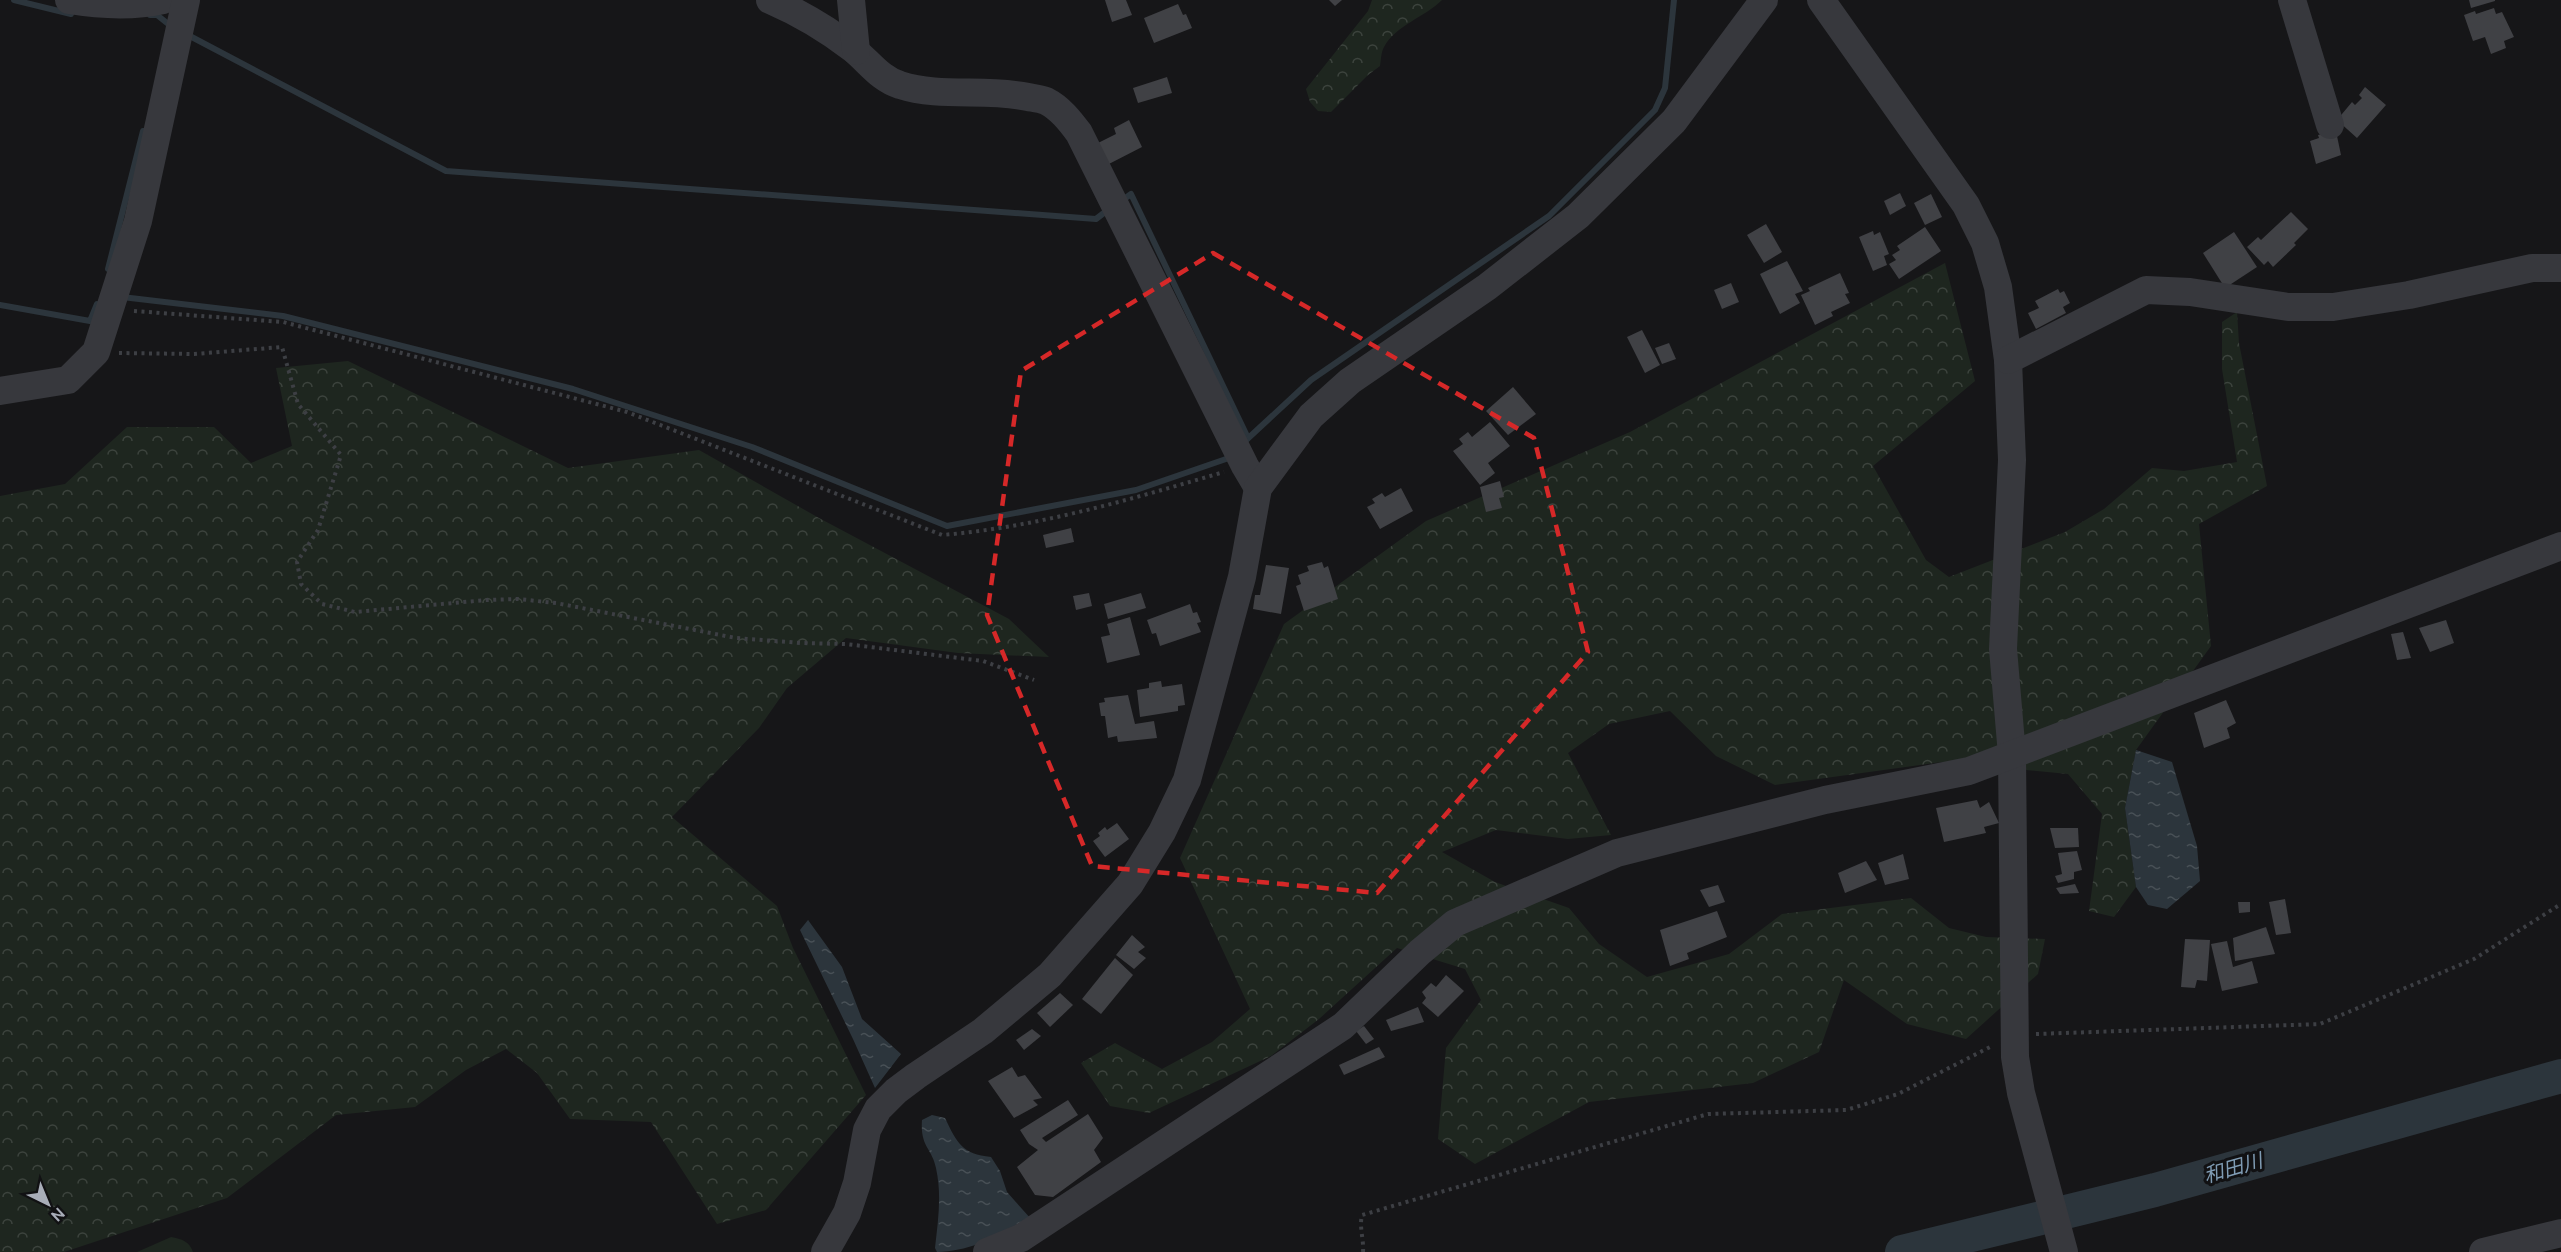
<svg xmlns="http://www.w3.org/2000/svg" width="2561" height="1252" viewBox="0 0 2561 1252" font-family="Ubuntu,'Noto Sans JP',sans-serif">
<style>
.forest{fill:url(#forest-crowns)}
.pitch{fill:#1e261f}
.water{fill:url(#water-ripples)}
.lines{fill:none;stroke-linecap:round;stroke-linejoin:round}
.stream{stroke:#2c353c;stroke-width:6}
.river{stroke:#2c353c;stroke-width:34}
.building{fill:#404145}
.path{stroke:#3d3f44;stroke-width:4;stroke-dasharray:3 4.5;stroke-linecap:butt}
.minor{stroke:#37383d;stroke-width:28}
.marked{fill:none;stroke:#d62828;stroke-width:4.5;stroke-dasharray:12 8;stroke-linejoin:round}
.labels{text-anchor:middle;stroke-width:6;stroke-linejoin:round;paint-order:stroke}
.water-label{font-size:20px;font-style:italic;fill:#7f9bb3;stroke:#111113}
</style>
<defs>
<pattern id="forest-crowns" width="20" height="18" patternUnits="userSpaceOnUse" patternTransform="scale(1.5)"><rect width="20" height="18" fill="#1e261f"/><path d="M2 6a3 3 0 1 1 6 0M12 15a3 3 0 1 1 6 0" fill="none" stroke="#3c433d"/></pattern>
<pattern id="water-ripples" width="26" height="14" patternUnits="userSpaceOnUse" patternTransform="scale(1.5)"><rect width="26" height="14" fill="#2c353c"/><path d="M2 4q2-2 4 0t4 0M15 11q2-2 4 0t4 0" fill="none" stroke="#485056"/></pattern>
</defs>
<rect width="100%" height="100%" fill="#161618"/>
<g class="forest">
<path d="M1372,0H1442C1425,17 1396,25 1384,47C1381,52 1381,60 1380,66L1368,75L1331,112L1318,111L1310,102L1306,89L1368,11Z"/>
<path d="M1945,263L1975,381L1873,466L1926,560L1949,577L2065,532L2104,509L2152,468L2184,471L2237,462L2222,369V322L2237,312L2239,343L2267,486L2199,524L2211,646L2136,750L2125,808L2136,887L2114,917L2089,911L2102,814L2068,774L1942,762L1775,785L1716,756L1670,711L1609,724L1568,753L1611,835L1568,839L1496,830L1442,852L1495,882L1569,908L1599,944L1647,977L1729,954L1782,914L1911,898L1949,928L1986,937L2045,939L2038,974L1966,1039L1907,1024L1844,980L1819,1052L1753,1083L1589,1102L1475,1164L1438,1139L1446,1048L1481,1000L1465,969L1397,948L1319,1019L1271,1056L1149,1113L1110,1106L1081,1063L1115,1043L1162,1069L1212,1042L1250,1009L1180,858L1284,624L1426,521L1630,432Z"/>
<path d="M348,361L568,468L699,450L819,518L1009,619L1049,657L958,653L846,638L787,688L759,728L672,817L777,906L793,948L866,1095L766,1210L717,1224L651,1122L570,1119L537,1073L506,1049L466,1070L415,1107L336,1115L227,1198L64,1252H0V496L65,484L127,427H214L251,463L292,446L276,368Z"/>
</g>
<path class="pitch" d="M171,1237C182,1239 189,1241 193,1252H137Z"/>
<g class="water">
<path d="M2136,750L2172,762L2197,846L2200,881L2167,909L2148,905L2136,887L2125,808Z"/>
<path d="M808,920L842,967L862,1019L901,1054L875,1088L853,1039L800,930Z"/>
<path d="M932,1115L945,1118C957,1143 962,1154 991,1157L1000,1171L1007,1192L1031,1219C1001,1234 971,1252 937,1252L935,1248C938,1221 942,1195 936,1168C932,1148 920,1147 922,1120Z"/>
</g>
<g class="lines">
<g class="stream">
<path d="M14,0L71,14"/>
<path d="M150,15H157L172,27"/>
<path d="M186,34L446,171L1096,219L1109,209"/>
<path d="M1120,202L1131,194L1248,438"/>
<path d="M108,269L143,131"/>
<path d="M122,297L283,316L573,389L752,447L947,526L1136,490L1226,459L1231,454"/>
<path d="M0,305L90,321L97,304"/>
<path d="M1243,443L1311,380L1549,216L1655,110L1665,88L1674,0"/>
</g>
<path class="river" d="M1902,1252L2155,1190L2561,1076"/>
</g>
<g class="building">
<path d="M1105,0H1126L1132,15L1112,22Z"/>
<path d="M1329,0H1342L1335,6Z"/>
<path d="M2469,0H2495V1L2471,8Z"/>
<path d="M1178,4L1183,15L1186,14L1192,28L1154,43L1144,18Z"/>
<path d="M2494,8L2496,14L2502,12L2514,37L2504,41L2506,48L2491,54L2485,37L2473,41L2464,15L2475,11L2476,14Z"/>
<path d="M1167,77L1172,93L1138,103L1133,88Z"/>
<path d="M2365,87L2386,105L2357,138L2337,120L2352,102L2355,105L2362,98L2359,95Z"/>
<path d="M1129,120L1142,147L1105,166L1094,145L1116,134L1114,128Z"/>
<path d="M2329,132L2337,136L2341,155L2316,164L2310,141L2319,138L2318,135Z"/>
<path d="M1900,193L1906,206L1890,215L1884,201Z"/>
<path d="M1931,194L1942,217L1925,225L1914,203Z"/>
<path d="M2291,212L2308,229L2294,243L2296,245L2273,267L2268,261L2264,265L2247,247L2258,237L2261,240Z"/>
<path d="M1766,224L1782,252L1764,263L1747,235Z"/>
<path d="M1925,227L1941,251L1899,279L1889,264L1896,260L1892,255L1900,250L1897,246Z"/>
<path d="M1873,231L1874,235L1880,232L1889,254L1884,256L1887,265L1873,271L1859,237Z"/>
<path d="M2234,232L2257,267L2225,288L2203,253Z"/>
<path d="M1787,261L1803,291L1795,294L1800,303L1780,314L1760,274Z"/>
<path d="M1840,273L1849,293L1845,294L1850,303L1831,312L1833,316L1815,325L1801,295L1810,291L1808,288Z"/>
<path d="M1731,283L1739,302L1722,309L1714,290Z"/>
<path d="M2058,289L2060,293L2064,291L2070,303L2063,307L2066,313L2036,329L2028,313L2039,308L2035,301Z"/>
<path d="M1642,330L1660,365L1645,373L1627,337Z"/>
<path d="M1669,343L1676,359L1662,364L1655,348Z"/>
<path d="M1513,387L1536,414L1508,435L1486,411Z"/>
<path d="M1490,422L1510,446L1488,463L1495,473L1480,485L1453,451L1463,444L1459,439L1468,432L1472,437Z"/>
<path d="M1500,481L1504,497L1499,498L1502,508L1486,512L1480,487Z"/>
<path d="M1401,488L1413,511L1380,529L1367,507L1375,503L1372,499L1382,493L1385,497Z"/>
<path d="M1071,528L1074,542L1046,548L1043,535Z"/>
<path d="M1322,562L1324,568L1328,566L1338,599L1304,611L1296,586L1301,584L1298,575L1309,571L1307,566Z"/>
<path d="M1266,565L1289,568L1281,614L1253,609L1255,595H1260Z"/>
<path d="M1089,593L1092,606L1076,610L1073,596Z"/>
<path d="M1141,593L1146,608L1108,619L1104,604Z"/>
<path d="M1190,604L1193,613L1197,612L1201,622L1197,623L1201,632L1160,646L1156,633L1152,634L1147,620Z"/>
<path d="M1130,617L1140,655L1107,663L1101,637L1110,635L1107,624Z"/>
<path d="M2446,620L2454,643L2430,652L2419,628Z"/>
<path d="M2403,632L2411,658L2397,660L2391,634Z"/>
<path d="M1161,681L1162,687L1182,684L1185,705L1178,706V711L1140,717L1137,690L1149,688V683Z"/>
<path d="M1128,695L1135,724L1154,721L1157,738L1118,742L1117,736L1108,738L1105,716H1101L1099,703L1105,702L1104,698Z"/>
<path d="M2226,700L2236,723L2227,728L2230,738L2204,748L2194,713Z"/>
<path d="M1977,800L1980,808L1989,802L1999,823L1984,827L1986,833L1944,842L1936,808Z"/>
<path d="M1117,823L1129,839L1105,857L1093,841L1100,836L1098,833L1105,827L1107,830Z"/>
<path d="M2050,828H2078L2079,847L2055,848Z"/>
<path d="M2077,851L2082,870L2074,872V879L2058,883L2055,876L2062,874L2058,853Z"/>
<path d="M1903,854L1909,879L1885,885L1878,863Z"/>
<path d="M1866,861L1877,880L1845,893L1838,873Z"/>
<path d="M2075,884L2079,893L2060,894L2056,888Z"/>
<path d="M1718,885L1725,902L1709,907L1700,890Z"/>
<path d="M2285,899L2291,933L2276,935L2269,902Z"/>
<path d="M2238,902H2250V912L2239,913Z"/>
<path d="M1717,911L1727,937L1687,953L1689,959L1670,966L1660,930Z"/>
<path d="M2266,927L2275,954L2235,961L2233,938Z"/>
<path d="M1132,935L1145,947L1138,952L1146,958L1134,969L1116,955Z"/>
<path d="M2185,939L2210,940L2207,981L2197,980L2195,988L2181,987Z"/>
<path d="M2227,941L2233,967L2252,961L2258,983L2222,991L2211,944Z"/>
<path d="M1115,958L1133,975L1101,1014L1082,999Z"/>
<path d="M1446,975L1464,991L1438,1017L1422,1003L1426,998L1422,992L1431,983L1436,987Z"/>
<path d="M1060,993L1073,1005L1050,1027L1037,1013Z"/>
<path d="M1418,1007L1424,1022L1391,1031L1386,1020Z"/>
<path d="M1364,1026L1374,1039L1366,1044L1356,1031Z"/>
<path d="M1032,1029L1041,1036L1024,1050L1016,1040Z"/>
<path d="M1379,1047L1385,1057L1344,1075L1339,1065Z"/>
<path d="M1012,1067L1018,1077L1025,1075L1042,1098L1033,1100L1038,1105L1014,1118L988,1081Z"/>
<path d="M1068,1100L1078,1115L1042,1138L1046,1142L1088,1114L1103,1138L1094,1150L1101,1162L1053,1197L1035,1195L1017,1167L1038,1150L1029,1144L1020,1130Z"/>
</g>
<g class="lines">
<g class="path">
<path d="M134,311L283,322L627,412L942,535C1039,527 1131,499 1224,472"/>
<path d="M119,353L194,354L282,347L298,404L341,455L318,530L297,562L301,584L322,604L355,612L486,600L518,599L556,603L736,638L801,643L846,644L983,661L1034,680"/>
<path d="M2036,1034L2320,1024L2474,959L2561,904"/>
<path d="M1363,1252C1364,1240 1359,1227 1362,1215L1708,1114L1846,1110L1898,1094L1992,1046"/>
</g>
<g class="minor">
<path d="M69,0C100,5 132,7 163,0"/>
<path d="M770,0C800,13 827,29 853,49C869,62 880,79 900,85C940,98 986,88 1028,97C1033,98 1041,99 1046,101C1060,108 1070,121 1079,133L1245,466L1258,488"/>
<path d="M851,0L856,51"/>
<path d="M1821,0L1966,205L1985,243L1998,287L2008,360L2012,460L2003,649L2012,755L2015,1057L2021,1093L2064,1252"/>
<path d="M2292,0L2330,125"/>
<path d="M2008,360L2146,290L2190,292L2288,307H2333L2409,295L2532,268H2561"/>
<path d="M0,391L68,380L96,352L138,221L186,0"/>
<path d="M825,1252L847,1213L857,1183L867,1130L878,1109L896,1091L916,1076L983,1031L1050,975L1130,884L1162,832L1187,780L1242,577L1258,488L1311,416L1350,381L1487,287L1578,216L1674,121L1764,0"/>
<path d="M987,1252L1021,1238L1343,1026L1420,952L1455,923L1617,853L1825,800L1969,771L2561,546"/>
<path d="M2483,1252L2561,1233"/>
</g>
</g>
<path class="marked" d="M1213,253L1534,438L1588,652L1377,893L1092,866L987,615L1021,371Z"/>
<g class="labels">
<g class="water-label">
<text transform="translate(2233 1168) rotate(-16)" y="7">和田川</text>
</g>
</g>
<g transform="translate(48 1204) rotate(137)" stroke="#111113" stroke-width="4.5" paint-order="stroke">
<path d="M0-4.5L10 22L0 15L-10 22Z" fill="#a8adb8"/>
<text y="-9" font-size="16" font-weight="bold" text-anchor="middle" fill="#a8adb8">N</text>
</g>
</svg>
